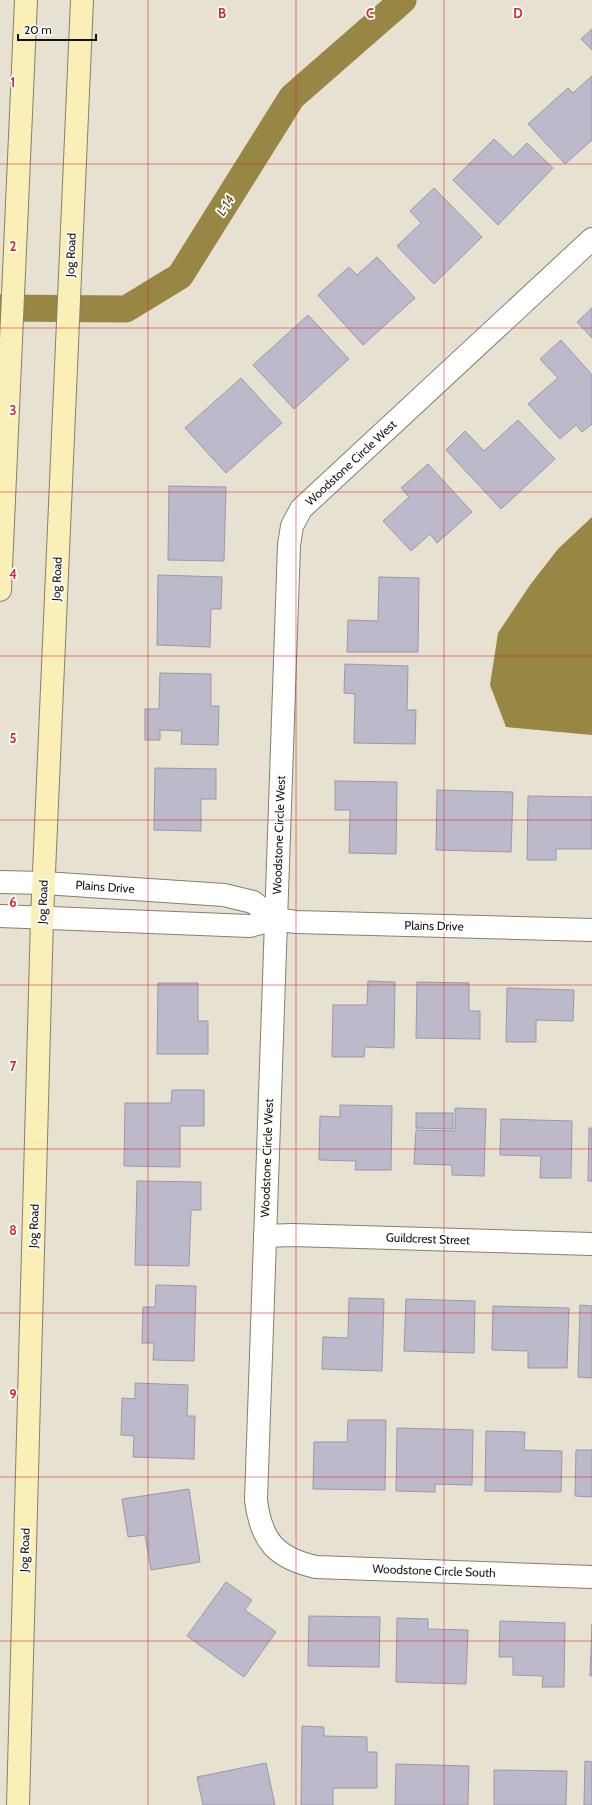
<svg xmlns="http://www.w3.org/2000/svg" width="592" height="1805" viewBox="0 0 592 1805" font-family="Cabin,sans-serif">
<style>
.water{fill:#988645}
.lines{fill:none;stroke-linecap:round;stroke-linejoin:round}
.canal{stroke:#988645;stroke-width:27}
.building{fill:#bbb9ca;stroke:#9b98a9}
.minor-casing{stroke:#848070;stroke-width:24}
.secondary-casing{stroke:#848070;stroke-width:24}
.minor{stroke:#fff;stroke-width:22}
.secondary{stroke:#faefb6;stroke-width:22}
.grid{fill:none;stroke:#d62828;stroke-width:1;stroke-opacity:0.55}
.labels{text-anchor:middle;stroke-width:3.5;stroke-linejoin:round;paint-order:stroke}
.street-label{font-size:12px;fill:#13120c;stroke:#fff}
.water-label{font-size:13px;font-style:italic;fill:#574a17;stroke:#fff}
.grid-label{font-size:13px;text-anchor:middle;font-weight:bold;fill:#d62828;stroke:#fff;stroke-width:3.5;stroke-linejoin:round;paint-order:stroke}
</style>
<rect width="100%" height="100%" fill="#e6e1d0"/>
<path class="water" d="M592,517V735L506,727L490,685L498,633L530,585L558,549Z"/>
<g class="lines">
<path class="canal" d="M0,308L126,309L180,276L292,97L403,0"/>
</g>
<g class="building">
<path d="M592,29V50L581,39Z"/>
<path d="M592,76V140L565,164L528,124L568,88L573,93Z"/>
<path d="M494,139L513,157L527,143L553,168L498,225L453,180Z"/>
<path d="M434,188L482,237L434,284L397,246L421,223L410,211Z"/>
<path d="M377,257L415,298L363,345L318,295L349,267L357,275Z"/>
<path d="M592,308V338L577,322Z"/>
<path d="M308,315L349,359L294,409L253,365Z"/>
<path d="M561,340L592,375V424L582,432L576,425L560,439L528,404L558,378L540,359Z"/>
<path d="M241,378L282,423L226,473L185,428Z"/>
<path d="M518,420L555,459L501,509L446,450L465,431L484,451Z"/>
<path d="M428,464L472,512L437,543L430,534L411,551L383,521L409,497L401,488Z"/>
<path d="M169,486L226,487L224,561L168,560Z"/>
<path d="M158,575L222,577L221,609H211L210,647L157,645Z"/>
<path d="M379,577L419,578L418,652H347L348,620L378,621Z"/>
<path d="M345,664L408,666L407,710H416L415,744L354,743L355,694L344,693Z"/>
<path d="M160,673L211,674V706H219L218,745L181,744L182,731L160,730V740H145V709H159Z"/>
<path d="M155,768L216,769V799H201V831L154,830Z"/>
<path d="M335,781L397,782L396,854L349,853L350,810H335Z"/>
<path d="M437,790L513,792L511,852L436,850Z"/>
<path d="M528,796L592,797V849H556V860H527Z"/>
<path d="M368,981L395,982L394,1048L365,1047L364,1057H332L333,1005H367Z"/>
<path d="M417,982L469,983V1011H480V1039L416,1038Z"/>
<path d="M158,983H198V1021H208V1054H157Z"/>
<path d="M507,988L574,990L573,1021L536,1020V1042H506Z"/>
<path d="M172,1090H204V1126H180V1167L124,1166L125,1103H171Z"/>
<path d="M340,1105L392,1106L391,1170H355L356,1161L319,1160L320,1116L340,1117Z"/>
<path d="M455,1108L486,1109L484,1176L452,1175V1165L414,1164L416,1130L455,1131Z"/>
<path d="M416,1113H453V1129L416,1128Z"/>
<path d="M501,1119L572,1121L571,1178H540L541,1156L500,1155Z"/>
<path d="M589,1128H592V1181H588Z"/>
<path d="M137,1181L201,1182V1210H191L189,1266L135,1265Z"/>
<path d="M156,1285L196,1286L194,1361L153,1360L154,1343H142L143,1307H155Z"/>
<path d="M349,1298L384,1299L382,1371L322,1369L323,1337L348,1338Z"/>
<path d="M406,1299L475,1301L474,1353L404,1351Z"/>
<path d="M580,1305L592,1306V1378L578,1377Z"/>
<path d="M493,1306L569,1308L567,1368H528V1351L492,1350Z"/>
<path d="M135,1383L188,1385L187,1416H195L194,1459L133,1457L134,1436L121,1435L122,1398L135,1399Z"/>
<path d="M348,1420H386L385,1490L313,1489L314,1442H347Z"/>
<path d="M397,1428L473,1430L472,1485L435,1484V1492L396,1491Z"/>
<path d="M486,1431L525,1432L524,1450L562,1451L561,1492L485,1491Z"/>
<path d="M576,1450H592V1497L575,1496Z"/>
<path d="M189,1489L200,1562L151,1570L145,1535L128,1537L122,1499Z"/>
<path d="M226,1582L252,1600L245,1610L276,1632L244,1677L187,1636Z"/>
<path d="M309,1616L380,1617L379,1667L308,1666Z"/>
<path d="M397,1618L428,1619V1629L468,1630L466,1684L396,1682Z"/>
<path d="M500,1621L565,1623L564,1687H542L543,1676L513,1675V1657H499Z"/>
<path d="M592,1624V1676H590Z"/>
<path d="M302,1726L324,1727V1736L367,1737V1752H377V1788H333V1805H301Z"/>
<path d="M585,1761L592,1762V1805H584Z"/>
<path d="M266,1763L275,1805H203L197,1777Z"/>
<path d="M396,1764L469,1766L468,1805H395Z"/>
<path d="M494,1770L567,1771L566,1805H494Z"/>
</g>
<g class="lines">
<g class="minor-casing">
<g id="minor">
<path d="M592,239L301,509L292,526L289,545L256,1500C261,1541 276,1558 316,1567L592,1577"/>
<path d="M0,882L44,883L224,895L253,902L275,919"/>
<path d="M0,916L250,926L275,919L296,922L592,930"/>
<path d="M265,1236L292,1235L592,1244"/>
</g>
</g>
<g class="secondary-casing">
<g id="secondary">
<path d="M0,590L26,0"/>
<path d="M18,1805L42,918L82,0"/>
</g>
</g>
<use href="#minor" class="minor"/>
<use href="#secondary" class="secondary"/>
</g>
<path class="grid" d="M148,0V1805M296,0V1805M444,0V1805M0,164H592M0,328H592M0,492H592M0,656H592M0,820H592M0,985H592M0,1149H592M0,1313H592M0,1477H592M0,1641H592"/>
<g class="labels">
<g class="street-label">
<text transform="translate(71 255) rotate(-88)" y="4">Jog Road</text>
<text transform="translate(351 463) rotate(-43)" y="4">Woodstone Circle West</text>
<text transform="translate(57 579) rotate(-88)" y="4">Jog Road</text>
<text transform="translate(279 835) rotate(-88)" y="4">Woodstone Circle West</text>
<text transform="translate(105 887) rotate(4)" y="4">Plains Drive</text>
<text transform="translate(43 902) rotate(-88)" y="4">Jog Road</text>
<text transform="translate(434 926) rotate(1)" y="4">Plains Drive</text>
<text transform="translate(267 1158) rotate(-88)" y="4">Woodstone Circle West</text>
<text transform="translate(34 1226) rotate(-88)" y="4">Jog Road</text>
<text transform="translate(428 1239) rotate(2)" y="4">Guildcrest Street</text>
<text transform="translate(25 1550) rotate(-88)" y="4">Jog Road</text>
<text transform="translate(434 1571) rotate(2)" y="4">Woodstone Circle South</text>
</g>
<g class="water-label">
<text transform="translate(225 205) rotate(-58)" y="5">L-14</text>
</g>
</g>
<g class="grid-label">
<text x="222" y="18">B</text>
<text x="370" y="18">C</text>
<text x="518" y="18">D</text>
<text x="13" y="87">1</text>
<text x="13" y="251">2</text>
<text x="13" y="415">3</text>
<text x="13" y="579">4</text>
<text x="13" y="743">5</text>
<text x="13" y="907">6</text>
<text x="13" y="1071">7</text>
<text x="13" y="1235">8</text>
<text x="13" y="1399">9</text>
</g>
<path d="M18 34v6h78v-6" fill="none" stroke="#13120c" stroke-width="2"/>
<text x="24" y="34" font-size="12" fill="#13120c" stroke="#ffffff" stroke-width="3" paint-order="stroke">20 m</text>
</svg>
